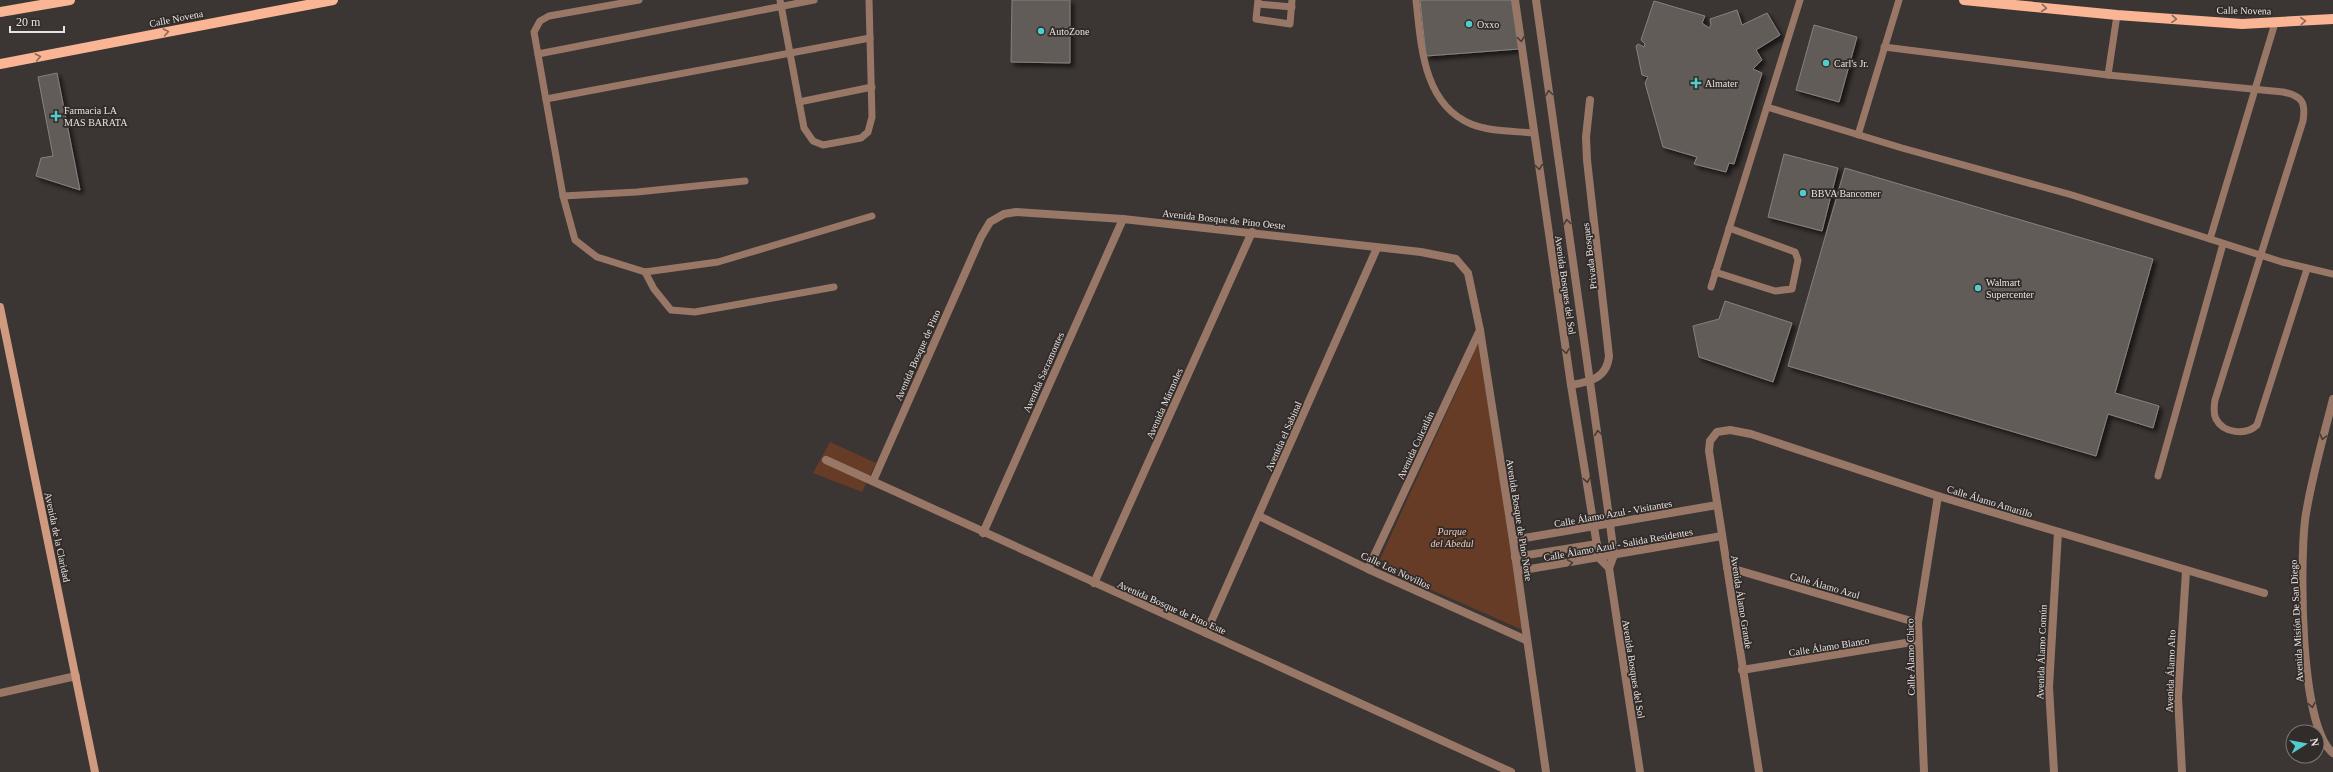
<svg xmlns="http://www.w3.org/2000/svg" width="2333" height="772" viewBox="0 0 2333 772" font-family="Georgia,serif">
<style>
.green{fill:#673c26}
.building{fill:#625b58;stroke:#88817e;filter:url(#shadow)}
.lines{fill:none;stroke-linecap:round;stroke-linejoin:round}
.lane{stroke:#997767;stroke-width:7}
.street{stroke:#997767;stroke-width:8}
.secondary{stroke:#d09a81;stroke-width:8}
.primary{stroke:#fab594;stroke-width:10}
.oneway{stroke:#8b6959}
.oneway2{stroke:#463a35}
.poi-dot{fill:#52cdcf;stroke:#312b29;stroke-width:1.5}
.labels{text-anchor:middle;stroke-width:3.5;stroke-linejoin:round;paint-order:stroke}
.street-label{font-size:10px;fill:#e8e4e2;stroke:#312b29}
.poi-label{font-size:10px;fill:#e8e4e2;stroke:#312b29;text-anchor:start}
.park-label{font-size:10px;font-style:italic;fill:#f6cbb7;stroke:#312b29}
</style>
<defs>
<filter id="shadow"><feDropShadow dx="3.5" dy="3.5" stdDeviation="2" flood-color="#0009"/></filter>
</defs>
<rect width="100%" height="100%" fill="#3b3533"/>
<g class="green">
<path d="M1478,344L1525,631L1377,566Z"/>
<path d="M830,442L876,463L862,492L813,473Z"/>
</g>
<g class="building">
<path d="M1012,0H1070V63L1011,62Z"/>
<path d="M1420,0H1512L1519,49L1426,56Z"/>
<path d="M1654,1L1705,16L1702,23L1709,28L1711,25L1710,19L1737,10L1742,25L1767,13L1780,35L1756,50L1762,60L1753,69L1762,73L1734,164L1729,163L1726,172L1694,164L1697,157L1663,147L1645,83L1648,77L1642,75L1636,46L1638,44L1644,47L1645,44L1641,40Z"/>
<path d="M1814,25L1857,37L1839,102L1796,90Z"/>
<path d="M57,73L80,190L36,176L41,158L53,156L38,77Z"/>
<path d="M1784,154L1838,168L1822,231L1768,217Z"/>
<path d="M1845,168L2153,259L2115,393L2159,406L2153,428L2108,414L2096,456L1788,366Z"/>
<path d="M1725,301L1792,323L1773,382L1699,357L1693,326L1719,319Z"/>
</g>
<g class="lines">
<g class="lane">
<path d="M639,0L549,16L540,21L534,32L563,196L575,240L597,257L645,272L718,262L872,216"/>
<path d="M780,0L804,128L813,141L823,145L861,138L868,132L872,117L869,0"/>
<path d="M1258,0L1256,19L1290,24L1292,0"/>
<path d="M1416,0C1421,45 1423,104 1471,124C1491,132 1513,131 1534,133"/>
<path d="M1258,4L1292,7"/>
<path d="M1884,47L2108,75L2283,92C2302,96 2306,102 2303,121L2215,400C2214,406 2213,413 2216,419C2223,433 2246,436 2257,425L2307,269"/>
<path d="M538,54L814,0"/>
<path d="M2108,75L2117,15"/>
<path d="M546,99L870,38"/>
<path d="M799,102L872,87"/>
<path d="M1767,107L1902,148L2072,195L2282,262L2333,274"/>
<path d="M1858,135L1899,0"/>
<path d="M563,196L637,192L745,181"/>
<path d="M2210,239L2275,23"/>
<path d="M645,272L654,289L671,310L695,312L834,287"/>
<path d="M1715,272L1775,291L1792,289L1798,260L1795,252L1729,228"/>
<path d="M1711,287L1800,0"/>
<path d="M2158,476L2223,244"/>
</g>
<g class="street">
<path d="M1515,0L1571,385L1599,558L1609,568"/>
<path d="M1536,0L1610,524L1614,555L1609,568L1640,772"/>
<path d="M1571,385C1590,382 1607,378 1609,356L1587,160L1586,137L1590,100"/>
<path d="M2333,399C2323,439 2311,479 2305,520C2300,564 2299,726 2333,753"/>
<path d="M826,460L1511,772"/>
<path d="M873,481L981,237L990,222L1004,214L1016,212L1123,219L1421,252L1456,259L1468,273L1480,330L1513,540L1546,772"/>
<path d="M1259,516L1368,569L1526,640"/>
<path d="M983,533L1123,219"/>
<path d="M1513,540L1717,505"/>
<path d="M1515,557L1597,544"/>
<path d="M1727,567L1918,623"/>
<path d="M1368,569L1480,330"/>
<path d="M1518,571L1722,536"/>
<path d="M1094,583L1252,232"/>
<path d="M1206,633L1377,248"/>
<path d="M1742,670L1918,641"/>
<path d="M0,693L76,676"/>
<path d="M1759,772L1709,451L1710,441L1717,432L1730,430L1751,434L1938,496L2264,593"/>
<path d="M1924,772L1918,623L1938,496"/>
<path d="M2054,772L2049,687L2058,532"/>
<path d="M2182,772L2178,697L2186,571"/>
</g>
<path class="secondary" d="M0,307L95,772"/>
<g class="primary">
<path d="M1964,0L2117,15L2242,24L2333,19"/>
<path d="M0,12L70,0"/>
<path d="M0,64L333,0"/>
</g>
</g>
<defs><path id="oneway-chevron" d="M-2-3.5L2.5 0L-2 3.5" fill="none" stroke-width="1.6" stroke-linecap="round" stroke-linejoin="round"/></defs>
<g class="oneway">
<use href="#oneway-chevron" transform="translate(2044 8) rotate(6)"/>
<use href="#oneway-chevron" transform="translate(2174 19) rotate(4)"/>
<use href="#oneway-chevron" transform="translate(2303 21) rotate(-4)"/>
<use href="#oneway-chevron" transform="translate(166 32) rotate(-11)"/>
<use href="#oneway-chevron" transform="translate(38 57) rotate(-11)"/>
</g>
<g class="oneway2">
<use href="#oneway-chevron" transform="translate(1521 39) rotate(82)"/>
<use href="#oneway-chevron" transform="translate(1549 93) rotate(-98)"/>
<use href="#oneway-chevron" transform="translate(1539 167) rotate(82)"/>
<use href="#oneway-chevron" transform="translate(1567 222) rotate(-98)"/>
<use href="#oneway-chevron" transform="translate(1566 351) rotate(82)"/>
<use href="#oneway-chevron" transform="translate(1598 433) rotate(-98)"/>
<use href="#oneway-chevron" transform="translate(2323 437) rotate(105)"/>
<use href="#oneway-chevron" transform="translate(1587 480) rotate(80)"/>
<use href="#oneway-chevron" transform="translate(1570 563) rotate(-9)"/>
<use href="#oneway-chevron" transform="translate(2312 705) rotate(80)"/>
</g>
<g class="poi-dot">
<circle cx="1469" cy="24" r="4"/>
<circle cx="1041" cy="31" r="4"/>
<circle cx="1826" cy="63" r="4"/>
<path d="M1694 77h4v4h4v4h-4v4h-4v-4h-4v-4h4z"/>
<path d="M54 110h4v4h4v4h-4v4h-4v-4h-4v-4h4z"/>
<circle cx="1803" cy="193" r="4"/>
<circle cx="1978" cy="288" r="4"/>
</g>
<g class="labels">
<g class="street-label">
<text transform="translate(2244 10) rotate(1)" y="4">Calle Novena</text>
<text transform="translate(176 18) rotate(-11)" y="4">Calle Novena</text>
<text transform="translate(1224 219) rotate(6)" y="4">Avenida Bosque de Pino Oeste</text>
<text transform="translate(1589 256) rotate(-97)" y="4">Privada Bosques</text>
<text transform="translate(1566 285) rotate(82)" y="4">Avenida Bosques del Sol</text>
<text transform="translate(917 355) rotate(-66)" y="4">Avenida Bosque de Pino</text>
<text transform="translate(1043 372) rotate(-66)" y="4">Avenida Sacramontes</text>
<text transform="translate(1164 403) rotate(-66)" y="4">Avenida Mármoles</text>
<text transform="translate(1283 436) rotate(-66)" y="4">Avenida el Sabinal</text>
<text transform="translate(1415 445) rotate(-65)" y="4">Avenida Cuicatlán</text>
<text transform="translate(1990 501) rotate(17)" y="4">Calle Álamo Amarillo</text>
<text transform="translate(1613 513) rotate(-10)" y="4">Calle Álamo Azul - Visitantes</text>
<text transform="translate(1520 520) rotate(81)" y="4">Avenida Bosque de Pino Norte</text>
<text transform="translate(58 537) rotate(78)" y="4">Avenida de la Claridad</text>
<text transform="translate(1618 544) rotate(-10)" y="4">Calle Álamo Azul - Salida Residentes</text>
<text transform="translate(1396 570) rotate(25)" y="4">Calle Los Novillos</text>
<text transform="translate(1825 585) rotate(16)" y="4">Calle Álamo Azul</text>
<text transform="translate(1742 602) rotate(81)" y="4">Avenida Álamo Grande</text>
<text transform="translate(1172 607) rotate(24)" y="4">Avenida Bosque de Pino Este</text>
<text transform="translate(2296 621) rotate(-93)" y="4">Avenida Misión De San Diego</text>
<text transform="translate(1829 646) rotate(-9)" y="4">Calle Álamo Blanco</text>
<text transform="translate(2041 652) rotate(-88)" y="4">Avenida Álamo Común</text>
<text transform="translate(1910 657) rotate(-91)" y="4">Calle Álamo Chico</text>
<text transform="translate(1634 669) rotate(81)" y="4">Avenida Bosques del Sol</text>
<text transform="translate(2170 671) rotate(-88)" y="4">Avenida Álamo Alto</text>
</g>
<g class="poi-label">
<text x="1477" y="28">Oxxo</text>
<text x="1049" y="35">AutoZone</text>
<text x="1834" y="67">Carl's Jr.</text>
<text x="1705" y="87">Almater</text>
<text x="64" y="114">Farmacia LA<tspan x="64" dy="12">MAS BARATA</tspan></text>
<text x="1811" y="197">BBVA Bancomer</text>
<text x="1986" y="286">Walmart<tspan x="1986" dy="12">Supercenter</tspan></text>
</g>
<g class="park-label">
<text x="1452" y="535">Parque<tspan x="1452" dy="12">del Abedul</tspan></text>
</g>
</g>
<g transform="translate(2305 744) rotate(79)"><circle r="19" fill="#312b29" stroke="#7a7573"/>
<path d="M0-3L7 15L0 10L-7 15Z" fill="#52cdcf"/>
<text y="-6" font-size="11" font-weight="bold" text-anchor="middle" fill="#e8e4e2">N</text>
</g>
<path d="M10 26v6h54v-6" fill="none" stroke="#e8e4e2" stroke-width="2"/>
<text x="16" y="26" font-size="12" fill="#e8e4e2" stroke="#312b29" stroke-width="3" paint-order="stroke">20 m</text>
</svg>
